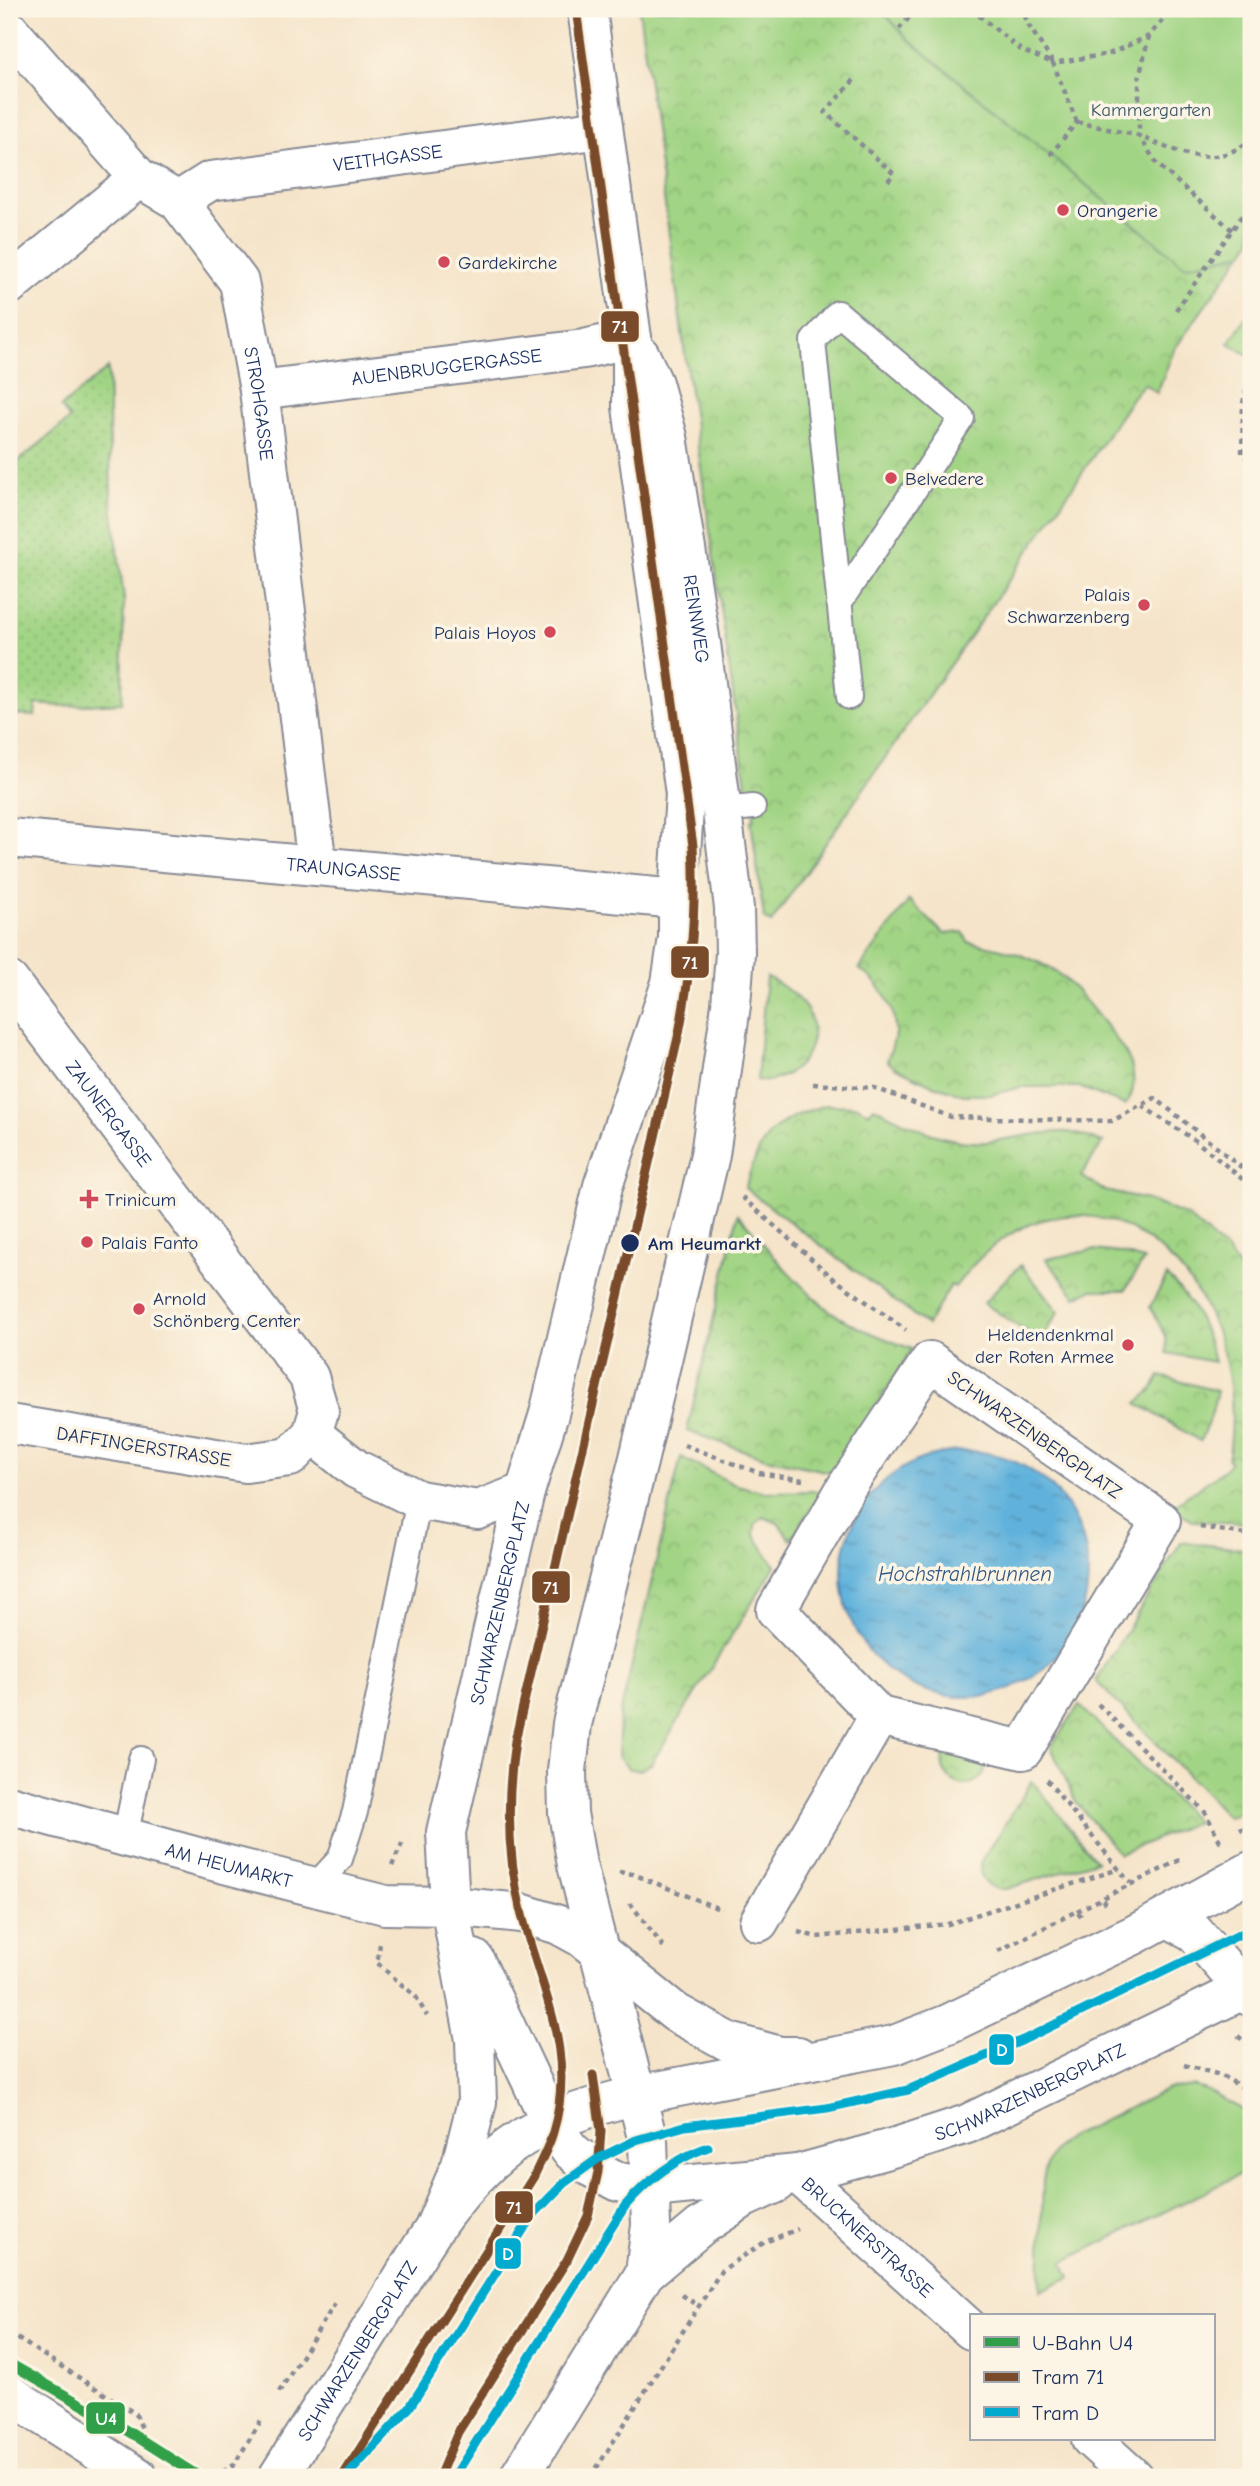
<svg xmlns="http://www.w3.org/2000/svg" width="1260" height="2486" viewBox="0 0 1260 2486" font-family="'Comic Neue',sans-serif">
<style>
.grass{fill:url(#grass-dots);stroke:#5e8271;stroke-width:2}
.park{fill:url(#park-crowns);stroke:#5e8271;stroke-width:2}
.garden{fill:#a1d484;stroke:#5e8271;stroke-width:2}
.water{fill:url(#water-ripples);stroke:#3e709d;stroke-width:2}
.lines{fill:none;stroke-linecap:round;stroke-linejoin:round}
.lane-casing{stroke:#888a94;stroke-width:28}
.street-casing{stroke:#888a94;stroke-width:42}
.secondary-casing{stroke:#888a94;stroke-width:42}
.primary-casing{stroke:#888a94;stroke-width:42}
.path{stroke:#888a94;stroke-width:4.5;stroke-dasharray:5 5;stroke-linecap:butt}
.lane{stroke:#fff;stroke-width:24}
.street{stroke:#fff;stroke-width:38}
.secondary{stroke:#fff;stroke-width:38}
.primary{stroke:#fff;stroke-width:38}
.tram-1-casing{stroke:#fcf5e5;stroke-width:14}
.tram-2-casing{stroke:#fcf5e5;stroke-width:14}
.tram-1{stroke:#7a4b2a;stroke-width:9}
.tram-2{stroke:#00a9ce;stroke-width:9}
.metro-1-casing{stroke:#fcf5e5;stroke-width:16}
.metro-1{stroke:#319f49;stroke-width:10}
.poi-dot{fill:#d1495b;stroke:#fcf5e5;stroke-width:2.5}
.stop-dot{fill:#1b2f5e;stroke:#fcf5e5;stroke-width:2.5}
.labels{text-anchor:middle;stroke-width:7;stroke-linejoin:round;paint-order:stroke}
.park-label{font-size:19px;fill:#3c5868;stroke:#fcf5e5}
.street-label{font-size:19px;fill:#1b2f5e;stroke:#fcf5e5}
.poi-label{font-size:19px;fill:#1b2f5e;stroke:#fcf5e5;text-anchor:start}
.stop-label{font-size:19px;font-weight:bold;fill:#1b2f5e;stroke:#fcf5e5;text-anchor:start}
.water-label{font-size:21px;font-style:italic;fill:#305684;stroke:#fcf5e5}
.line-badge{stroke:#fcf5e5;stroke-width:2.5}
.badge-label{font-size:19px;text-anchor:middle;font-weight:bold;fill:#fff}
</style>
<defs>
<pattern id="grass-dots" width="8" height="8" patternUnits="userSpaceOnUse" patternTransform="scale(1.75)"><rect width="8" height="8" fill="#a1d484"/><path d="M2 2h.1M6 6h.1" fill="none" stroke="#8ab674" stroke-width="1.8" stroke-linecap="round"/></pattern>
<pattern id="park-crowns" width="20" height="18" patternUnits="userSpaceOnUse" patternTransform="scale(1.75)"><rect width="20" height="18" fill="#a1d484"/><path d="M2 6a3 3 0 1 1 6 0M12 15a3 3 0 1 1 6 0" fill="none" stroke="#8ab674"/></pattern>
<pattern id="water-ripples" width="26" height="14" patternUnits="userSpaceOnUse" patternTransform="scale(1.75)"><rect width="26" height="14" fill="#61b2dc"/><path d="M2 4q2-2 4 0t4 0M15 11q2-2 4 0t4 0" fill="none" stroke="#4f91b6"/></pattern>
</defs>
<rect width="100%" height="100%" fill="#fcf5e5"/>
<filter id="ink" filterUnits="userSpaceOnUse"><feTurbulence type="fractalNoise" baseFrequency=".0143" numOctaves="2"/><feDisplacementMap in="SourceGraphic" scale="14" xChannelSelector="R" yChannelSelector="G"/><feConvolveMatrix kernelMatrix="1 2 1 2 8 2 1 2 1" color-interpolation-filters="sRGB"/></filter>
<filter id="wash" filterUnits="userSpaceOnUse"><feTurbulence type="fractalNoise" baseFrequency=".00686" numOctaves="4" result="noise"/><feDisplacementMap in="SourceGraphic" scale="28" xChannelSelector="R" yChannelSelector="G"/><feGaussianBlur stdDeviation="1.57" result="paint"/><feColorMatrix in="noise" values="0 0 0 0 0 0 0 0 0 0 0 0 0 0 0 0 0 1.4 0 .05"/><feComposite in="paint" operator="in"/></filter>
<g filter="url(#wash)">
<rect width="100%" height="100%" fill="#f5e4c9"/>
<path class="grass" d="M108,368L111,497L124,599L122,703L61,706L36,704L35,716L9,714V469L70,419L61,407Z"/>
<g class="park">
<path d="M639,9H1251V241L1174,350L1157,393L1144,384L1134,395C1017,574 891,746 771,923L764,918L751,821L754,820L751,791L747,792L687,370Z"/>
<path d="M1251,310V357L1229,343Z"/>
<path d="M909,900L944,934L963,932L968,942C999,947 1034,956 1060,975C1076,987 1124,1045 1131,1064C1135,1077 1135,1095 1125,1105L1079,1087H1021L991,1095H964L930,1084L896,1068L887,1061C890,1052 894,1043 895,1034C897,1009 880,981 859,969Z"/>
<path d="M766,977C779,982 797,996 805,1007C822,1031 808,1066 783,1076C774,1080 767,1083 757,1080Z"/>
<path d="M826,1105L857,1106L869,1113L874,1107C909,1125 945,1145 986,1142C1013,1139 1039,1131 1066,1132C1078,1133 1091,1139 1103,1142L1081,1176L1105,1191L1148,1200L1187,1216L1228,1252L1251,1285V1523L1192,1521L1172,1507L1225,1469L1231,1462L1228,1460C1260,1274 1078,1120 955,1287L951,1285L927,1325L745,1188C761,1135 772,1121 826,1105Z"/>
<path d="M738,1214C765,1245 792,1280 824,1306C849,1327 882,1337 912,1349L835,1473L766,1458L687,1431Z"/>
<path d="M1093,1250L1120,1253L1144,1260L1125,1290H1092L1076,1297L1046,1259Z"/>
<path d="M1021,1265L1059,1312L1049,1326L1044,1344L984,1303L1002,1283Z"/>
<path d="M1167,1276C1194,1303 1205,1325 1214,1362L1167,1353L1166,1336L1150,1307Z"/>
<path d="M1160,1376L1217,1391L1211,1416L1200,1441L1137,1403L1151,1391Z"/>
<path d="M681,1457L733,1484L765,1492L822,1491L791,1540L778,1523L764,1517L755,1524L754,1534L775,1566L651,1764L640,1770L629,1769L618,1757L620,1715Z"/>
<path d="M1181,1542L1251,1550V1806L1229,1818L1096,1681Z"/>
<path d="M1079,1705L1197,1822L1119,1854L1076,1802L1051,1747Z"/>
<path d="M947,1748L987,1757C987,1772 982,1780 968,1785C947,1784 936,1767 947,1748Z"/>
<path d="M1032,1781L1096,1861L1006,1889C990,1890 979,1882 980,1864Z"/>
</g>
<g class="garden">
<path d="M884,9H1251V241L1243,253L1185,266L909,40L882,11Z"/>
<path d="M1193,2086L1208,2091L1251,2114V2169L1063,2262L1070,2277L1040,2291L1043,2181C1046,2163 1050,2152 1064,2140L1168,2089Z"/>
</g>
<circle class="water" cx="965" cy="1574" r="123"/>
</g>
<g filter="url(#ink)">
<g class="lines">
<g class="lane-casing">
<g id="lane">
<path d="M839,603L962,418L838,313L813,341L849,697"/>
<path d="M722,810L753,807"/>
<path d="M125,1838L141,1759"/>
<path d="M315,1886L340,1859L355,1812L419,1500"/>
</g>
</g>
<g class="street-casing">
<g id="street">
<path id="s1" d="M9,30L139,178L178,201L239,282L259,390L317,866"/>
<path id="s2" d="M178,201L210,181L603,129"/>
<path d="M9,285L139,178"/>
<path id="s3" d="M259,390L584,349L632,338"/>
<path id="s4" d="M9,838L678,899"/>
<path id="s5" d="M9,981L309,1377L319,1411L312,1434L290,1457L246,1463L9,1424"/>
<path d="M930,1361L1161,1521L1023,1750L879,1716L776,1610L847,1486Z"/>
<path d="M312,1434L356,1469L419,1500L478,1510L525,1492"/>
<path d="M759,1922L879,1716"/>
<path id="s6" d="M798,2174L971,2330"/>
<path d="M1091,2439L1133,2477"/>
</g>
</g>
<g class="secondary-casing">
<g id="secondary">
<path id="s7" d="M640,355L653,383L668,437L701,643L734,908L735,953L731,1005L710,1155L639,1458L572,1724L567,1771L568,1813L577,1865L648,2141L651,2225L645,2273"/>
<path id="s8" d="M9,1805L205,1859L385,1905L450,1906L521,1913L559,1925L581,1937L676,2013L729,2042L780,2056H798"/>
<path d="M1168,1918L1194,1932L1251,1997"/>
<path id="s9" d="M474,1959L551,2123L570,2150L592,2168L619,2182L651,2188L798,2174L899,2146L967,2124L1251,1986"/>
<path id="s10" d="M435,2226L461,2165L477,2102L475,2040L450,1906L446,1832L525,1492L549,1414L603,1186L671,983L678,938V899L685,794L632,407V338L587,9"/>
<path id="s11" d="M278,2477C313,2421 348,2366 383,2310C419,2251 453,2189 509,2147C546,2119 593,2106 637,2095L894,2045L948,2024L1134,1935L1251,1871"/>
<path d="M519,2477L645,2273L700,2227L744,2198L777,2183"/>
</g>
</g>
<g class="primary-casing">
<path id="primary" d="M9,2394L138,2477"/>
</g>
<g class="path">
<path d="M971,9L1022,51L1053,63L1029,26L1022,9"/>
<path d="M899,29L917,9"/>
<path d="M854,80L825,112L894,174L885,184"/>
<path d="M1077,122L1053,63L1109,54L1149,36L1172,9"/>
<path d="M1077,122L1139,136V78L1149,36"/>
<path d="M1050,155L1077,122"/>
<path d="M1232,230L1157,164L1139,136C1177,152 1215,171 1251,139"/>
<path d="M1176,310L1251,203"/>
<path d="M1251,369L1243,403L1242,455L1251,461"/>
<path d="M813,1084L875,1088L951,1117L1112,1121L1155,1098L1251,1175"/>
<path d="M1142,1106L1196,1141L1251,1186"/>
<path d="M742,1197L833,1278L906,1330"/>
<path d="M684,1445L759,1473L803,1480"/>
<path d="M1200,1527L1251,1535"/>
<path d="M1098,1704L1205,1812L1220,1841L1223,1839"/>
<path d="M1047,1780L1130,1883"/>
<path d="M1240,1830L1251,1824"/>
<path d="M392,1866L404,1839"/>
<path d="M619,1872L633,1874L722,1910"/>
<path d="M630,1903L665,1949"/>
<path d="M1106,1904L1101,1899L1180,1860"/>
<path d="M1077,1911L1101,1899"/>
<path d="M798,1932L817,1937L948,1924L1119,1869"/>
<path d="M380,1944L377,1963L416,1997L427,2016"/>
<path d="M998,1951L1077,1911L1082,1917"/>
<path d="M1238,2036L1247,2044L1251,2041"/>
<path d="M1184,2065L1220,2075L1251,2092"/>
<path d="M682,2295L699,2306"/>
<path d="M9,2333L136,2414L142,2429"/>
<path d="M279,2392L338,2299"/>
<path d="M175,2457L193,2469L215,2475"/>
<path d="M214,2477L234,2465L263,2417"/>
<path d="M591,2477L721,2271L765,2242L798,2229"/>
</g>
<use href="#lane" class="lane"/>
<use href="#street" class="street"/>
<use href="#secondary" class="secondary"/>
<use href="#primary" class="primary"/>
<g class="tram-1-casing">
<g id="tram-1">
<path d="M342,2477L534,2176C540,2162 549,2147 553,2132C577,2053 541,1990 522,1915C507,1857 506,1800 515,1741L679,1033C691,971 697,909 693,846L576,9"/>
<path d="M439,2477L458,2432L567,2260L588,2216L598,2172L601,2131L593,2075"/>
</g>
</g>
<g class="tram-2-casing">
<g id="tram-2">
<path d="M346,2477L409,2408L532,2216L564,2183L599,2158L636,2140L685,2126L827,2108L908,2090L1023,2040L1251,1929"/>
<path d="M454,2477L625,2206C648,2179 675,2159 708,2147"/>
</g>
</g>
<use href="#tram-1" class="tram-1"/>
<use href="#tram-2" class="tram-2"/>
<g class="metro-1-casing">
<path id="metro-1" d="M9,2363L121,2427L200,2477"/>
</g>
<use href="#metro-1" class="metro-1"/>
</g>
</g>
<g class="poi-dot">
<circle cx="1063" cy="210" r="7"/>
<circle cx="444" cy="262" r="7"/>
<circle cx="891" cy="478" r="7"/>
<circle cx="1144" cy="605" r="7"/>
<circle cx="550" cy="632" r="7"/>
<path d="M85.5 1188.5h7v7h7v7h-7v7h-7v-7h-7v-7h7z"/>
<circle cx="87" cy="1242" r="7"/>
<circle cx="139" cy="1309" r="7"/>
<circle cx="1128" cy="1345" r="7"/>
</g>
<circle class="stop-dot" cx="630" cy="1243" r="10"/>
<g class="labels">
<g class="park-label">
<text x="1151" y="116">Kammergarten</text>
</g>
<g class="street-label">
<text dy="7" stroke="none"><textPath href="#s2" startOffset="217">VEITHGASSE</textPath></text>
<text dy="7" stroke="none"><textPath href="#s3" startOffset="189">AUENBRUGGERGASSE</textPath></text>
<text dy="7" stroke="none"><textPath href="#s1" startOffset="467">STROHGASSE</textPath></text>
<text dy="7" stroke="none"><textPath href="#s7" startOffset="271">RENNWEG</textPath></text>
<text dy="7" stroke="none"><textPath href="#s4" startOffset="336">TRAUNGASSE</textPath></text>
<text dy="7" stroke="none"><textPath href="#s5" startOffset="166">ZAUNERGASSE</textPath></text>
<text transform="translate(1035 1434) rotate(35)" y="7">SCHWARZENBERGPLATZ</text>
<text transform="translate(144 1446) rotate(9)" y="7">DAFFINGERSTRASSE</text>
<text dy="7" stroke="none"><textPath href="#s10" startOffset="639">SCHWARZENBERGPLATZ</textPath></text>
<text dy="7" stroke="none"><textPath href="#s8" startOffset="228">AM HEUMARKT</textPath></text>
<text dy="7" stroke="none"><textPath href="#s9" startOffset="700">SCHWARZENBERGPLATZ</textPath></text>
<text dy="7" stroke="none"><textPath href="#s6" startOffset="94">BRUCKNERSTRASSE</textPath></text>
<text dy="7" stroke="none"><textPath href="#s11" startOffset="149">SCHWARZENBERGPLATZ</textPath></text>
</g>
<g class="poi-label">
<text x="1077" y="217">Orangerie</text>
<text x="458" y="269">Gardekirche</text>
<text x="905" y="485">Belvedere</text>
<text x="1130" y="601" text-anchor="end">Palais<tspan x="1130" dy="22">Schwarzenberg</tspan></text>
<text x="536" y="639" text-anchor="end">Palais Hoyos</text>
<text x="105" y="1206">Trinicum</text>
<text x="101" y="1249">Palais Fanto</text>
<text x="153" y="1305">Arnold<tspan x="153" dy="22">Schönberg Center</tspan></text>
<text x="1114" y="1341" text-anchor="end">Heldendenkmal<tspan x="1114" dy="22">der Roten Armee</tspan></text>
</g>
<g class="stop-label">
<text x="648" y="1250">Am Heumarkt</text>
</g>
<g class="water-label">
<text x="965" y="1581">Hochstrahlbrunnen</text>
</g>
</g>
<g class="line-badge">
<rect x="600" y="310" width="40" height="33" rx="7" fill="#7a4b2a"/>
<rect x="670" y="945" width="40" height="34" rx="7" fill="#7a4b2a"/>
<rect x="531" y="1570" width="40" height="34" rx="7" fill="#7a4b2a"/>
<rect x="988" y="2033" width="27" height="33" rx="7" fill="#00a9ce"/>
<rect x="494" y="2190" width="40" height="34" rx="7" fill="#7a4b2a"/>
<rect x="494" y="2237" width="28" height="33" rx="7" fill="#00a9ce"/>
<rect x="85" y="2401" width="41" height="34" rx="7" fill="#319f49"/>
</g>
<g class="badge-label">
<text x="620" y="333">71</text>
<text x="690" y="969">71</text>
<text x="551" y="1594">71</text>
<text x="1002" y="2056">D</text>
<text x="514" y="2214">71</text>
<text x="508" y="2260">D</text>
<text x="106" y="2425">U4</text>
</g>
<rect width="1260" height="2486" fill="none" stroke="#fcf5e5" stroke-width="35"/>
<rect x="970" y="2314" width="245" height="126" fill="#fcf5e5" stroke="#a2a6af" stroke-width="2"/>
<rect x="984" y="2337" width="35" height="10" fill="#319f49" stroke="#a2a6af" stroke-width="2"/>
<text x="1032" y="2350" font-size="21" fill="#1b2f5e">U-Bahn U4</text>
<rect x="984" y="2372" width="35" height="10" fill="#7a4b2a" stroke="#a2a6af" stroke-width="2"/>
<text x="1032" y="2384" font-size="21" fill="#1b2f5e">Tram 71</text>
<rect x="984" y="2407" width="35" height="10" fill="#00a9ce" stroke="#a2a6af" stroke-width="2"/>
<text x="1032" y="2420" font-size="21" fill="#1b2f5e">Tram D</text>
</svg>
